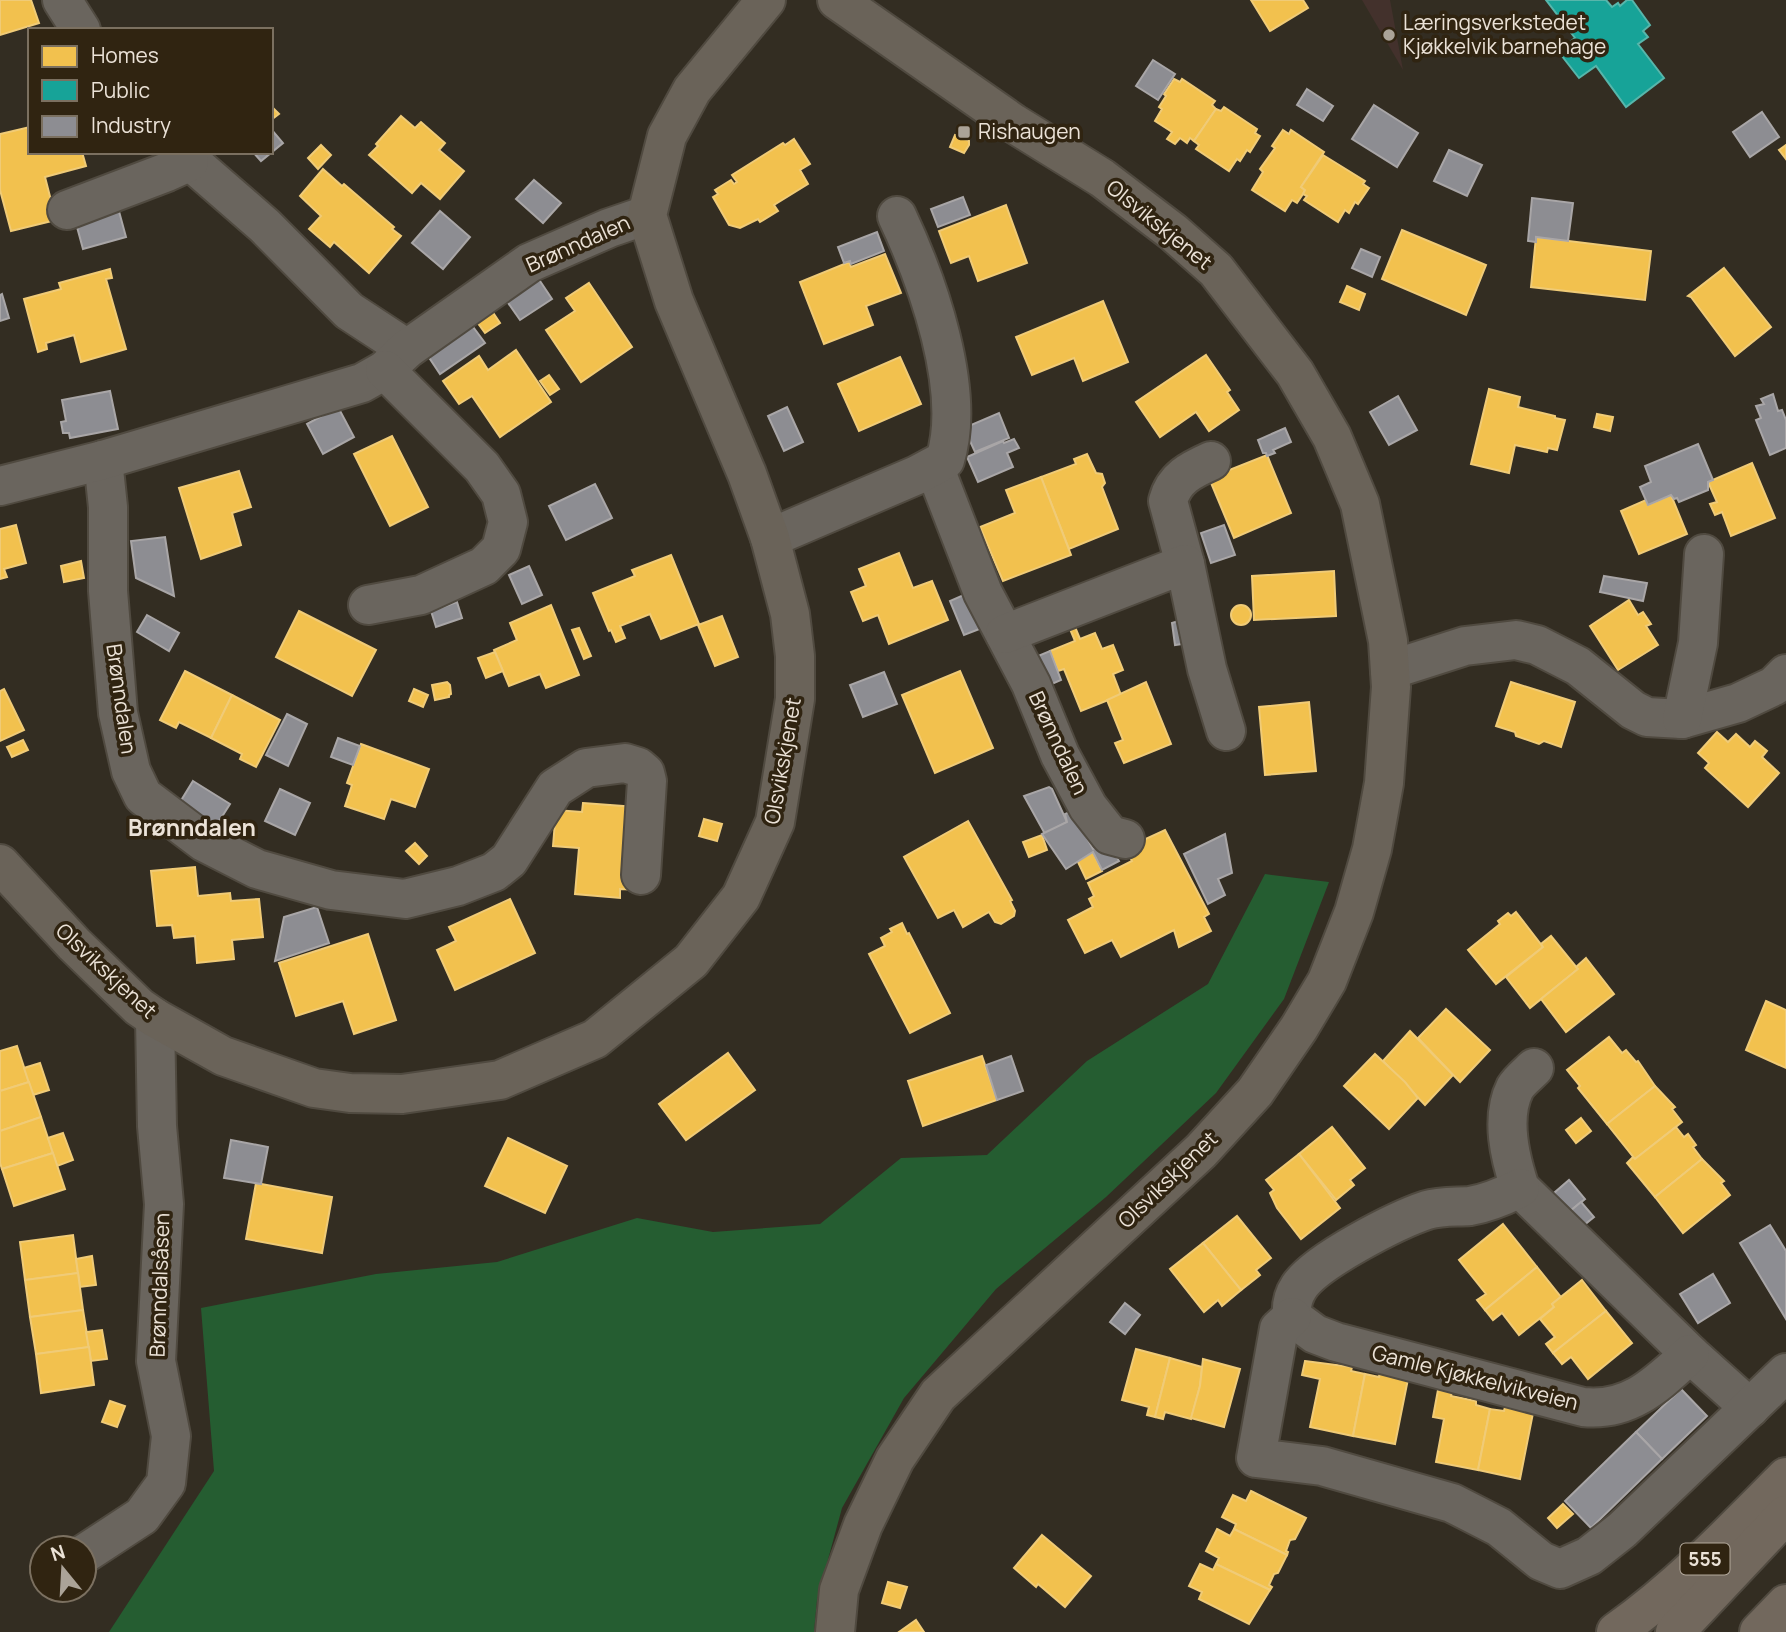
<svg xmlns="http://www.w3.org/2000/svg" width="1786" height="1632" viewBox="0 0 1786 1632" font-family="Manrope,sans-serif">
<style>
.industrial{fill:#43312c}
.green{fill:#255d31}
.homes{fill:#f2c14e;stroke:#f0cb77;stroke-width:2}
.public{fill:#17a398;stroke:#57b6ab;stroke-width:2}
.industry{fill:#8d8d92;stroke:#a9a6a7;stroke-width:2}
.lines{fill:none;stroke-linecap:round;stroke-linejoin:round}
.minor-casing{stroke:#504a40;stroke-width:42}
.major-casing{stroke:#504a40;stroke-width:42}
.highway-casing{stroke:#504a40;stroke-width:42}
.minor{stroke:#6a655e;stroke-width:38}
.major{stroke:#6a6359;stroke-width:38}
.highway{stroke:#72685d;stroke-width:38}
.poi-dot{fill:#aba398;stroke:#302411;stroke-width:2.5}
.labels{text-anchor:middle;stroke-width:7;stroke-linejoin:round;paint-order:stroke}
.shield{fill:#302411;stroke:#b3a99c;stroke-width:2}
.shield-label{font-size:19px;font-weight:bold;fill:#ebe2d7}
.poi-label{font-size:21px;fill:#ebe2d7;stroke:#302411;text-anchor:start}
.street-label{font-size:21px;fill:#ebe2d7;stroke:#302411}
.neighbourhood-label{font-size:23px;font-weight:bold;fill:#ebe2d7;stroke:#302411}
</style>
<rect width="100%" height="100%" fill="#332d22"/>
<path class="industrial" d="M1362,0H1390L1403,70Z"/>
<path class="green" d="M1265,874L1329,882L1284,999L1216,1093L1106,1197L996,1289L904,1398L842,1508L817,1600L814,1632H109L214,1471L201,1308L376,1274L497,1262L637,1218L713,1232L820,1224L901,1158L987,1155L1087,1061L1208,984Z"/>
<g class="homes">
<path d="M0,0H31L39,23L0,35Z"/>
<path d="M1251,0H1303L1308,8L1270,31Z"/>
<path d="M1174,79L1180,82L1182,79L1215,101L1212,105L1216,109L1194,141L1190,138L1187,143L1180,138L1175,144L1167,139L1172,132L1155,121L1162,109L1159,107L1166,96L1164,94Z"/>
<path d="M271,106L279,114L271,120Z"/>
<path d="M1224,107L1257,129L1255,133L1260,136L1250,152L1247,150L1240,161L1237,159L1229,171L1196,149L1199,145L1194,141L1216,109L1221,111Z"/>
<path d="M401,116L415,128L421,122L445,143L439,150L464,171L440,199L421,183L412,193L369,155L378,146L376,144Z"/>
<path d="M30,127V152H82L86,166L45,177L56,220L11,231L0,190V134Z"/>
<path d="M1283,130L1289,134L1291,130L1324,152L1301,187L1305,190L1303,194L1297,203L1292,200L1285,211L1252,190L1263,172L1260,169L1275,148L1272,146Z"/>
<path d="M955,135L969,141V145L964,153L950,147Z"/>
<path d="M794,139L810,164L800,170L808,184L774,205L778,211L760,222L758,219L740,228L729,225L713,197L718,194L715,190L731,180L734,184L737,182L732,175L783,143L785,145Z"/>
<path d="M321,145L331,155L318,169L308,158Z"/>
<path d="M1786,145V159L1779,150Z"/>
<path d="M1323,155L1365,181L1363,184L1369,188L1358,204L1355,202L1349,213L1345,210L1338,222L1304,200L1307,196L1303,194L1305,190L1301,187Z"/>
<path d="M323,169L342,186L344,184L394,227L392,229L401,236L369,273L334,242L330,247L309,229L321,216L300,196Z"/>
<path d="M1006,205L1027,263L978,281L969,256L951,263L939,231Z"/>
<path d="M1402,230L1486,265L1466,315L1382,279Z"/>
<path d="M1536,237L1651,251L1645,300L1531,287Z"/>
<path d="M885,254L901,293L866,306L873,325L824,344L800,282L849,262L851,267Z"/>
<path d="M1724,268L1771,327L1735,356L1691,297L1688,296Z"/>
<path d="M110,269L112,278L106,279L126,349L81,362L74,335L46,343L47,349L38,352L24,299L61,289L59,283Z"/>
<path d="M589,283L632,347L581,382L546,330L575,311L566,298Z"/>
<path d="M1347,286L1365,294L1359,310L1340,302Z"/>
<path d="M1103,301L1128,362L1083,381L1074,358L1032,375L1016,337Z"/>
<path d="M492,311L500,323L485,333L477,322Z"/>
<path d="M516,350L551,402L500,437L472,396L459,404L443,381L479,356L488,370Z"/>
<path d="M1206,355L1230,390L1227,392L1239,410L1209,431L1196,412L1160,437L1136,402Z"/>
<path d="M900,357L921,404L859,431L838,384Z"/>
<path d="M549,375L559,389L550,395L540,381Z"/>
<path d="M1489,389L1520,397L1518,407L1555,416V418L1565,420L1557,450L1548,448L1547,452L1515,445L1509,473L1471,464Z"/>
<path d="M1597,414L1613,417L1610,431L1594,427Z"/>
<path d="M392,436L428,507L390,526L354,454Z"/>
<path d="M1087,454L1096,473L1102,474L1105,483L1102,487L1118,529L1069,549L1041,477L1076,464L1074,459Z"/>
<path d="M1267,455L1291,513L1234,538L1209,478Z"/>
<path d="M1752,463L1775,518L1731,536L1722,512L1715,515L1710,504L1717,502L1708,482Z"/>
<path d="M239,471L251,507L232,513L241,545L201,559L179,488Z"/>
<path d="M1041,477L1071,555L1003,581L980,527L1015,513L1006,490Z"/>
<path d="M1671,495L1687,534L1639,554L1621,511L1646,500L1648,505Z"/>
<path d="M16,525L26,563L4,569L7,577L0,579V529Z"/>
<path d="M899,553L913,588L932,581L948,620L889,644L878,615L863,621L851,592L866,586L859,569Z"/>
<path d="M671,555L699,624L661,639L650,614L620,626L625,638L616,642L611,630L609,631L593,593L635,576L632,570Z"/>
<path d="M81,561L84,578L64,582L61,566Z"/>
<path d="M1334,571L1336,616L1254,620L1252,576Z"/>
<path d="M1629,600L1638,615L1643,612L1651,624L1646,626L1658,645L1618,670L1590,626Z"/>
<path d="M551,605L579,675L546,688L540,674L509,686L494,650L517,640L510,623Z"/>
<circle cx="1241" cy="615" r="10"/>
<path d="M299,611L376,650L352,696L276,657Z"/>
<path d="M722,616L738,657L715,666L698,625Z"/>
<path d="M1075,627L1080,639L1095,633L1102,649L1113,645L1123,670L1113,674L1121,695L1081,711L1064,669L1058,671L1050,651L1075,641L1070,629Z"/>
<path d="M579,628L591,656L584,659L572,630Z"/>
<path d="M495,652L503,671L486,678L478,658Z"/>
<path d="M185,671L232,695L211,738L179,722L176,728L160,720Z"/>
<path d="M960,671L993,748L935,773L902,695Z"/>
<path d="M447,682L450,685L451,694L449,695V697L435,700L432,685Z"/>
<path d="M1146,682L1171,744L1124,763L1115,743L1123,740L1107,700Z"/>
<path d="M1511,682L1575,702L1561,747L1544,741L1539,744L1516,736L1515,732L1496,726Z"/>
<path d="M4,689L24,730L0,741V691Z"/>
<path d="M414,689L428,695L423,707L409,701Z"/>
<path d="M232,695L280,720L256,767L240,759L242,754L211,738Z"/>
<path d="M1309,702L1316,771L1265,775L1259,707Z"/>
<path d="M1717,732L1728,742L1736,734L1750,747L1755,741L1767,751L1762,757L1779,773L1748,807L1705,768L1709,763L1698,753Z"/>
<path d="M23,740L28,750L12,757L7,747Z"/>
<path d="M361,744L429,769L415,807L391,799L384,819L345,806L352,785L347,783Z"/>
<path d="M583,803L636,807L632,856L623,857L642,858L639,890L620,889V898L575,894L579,848L553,846L556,810L582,812Z"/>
<path d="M704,819L722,824L717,841L699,836Z"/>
<path d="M968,821L1012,900L1010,901L1015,911L1014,916L1001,924L995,922L989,912L963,927L954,910L938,918L904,857Z"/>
<path d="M1165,830L1209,914L1204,917L1211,931L1179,947L1174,930L1121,957L1112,940L1085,953L1068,920L1093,907L1089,899L1094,896L1088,883L1132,861L1126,848Z"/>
<path d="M1042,835L1047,850L1029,857L1023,842Z"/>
<path d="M415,843L427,856L419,864L406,851Z"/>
<path d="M1093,852L1102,871L1086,879L1077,860Z"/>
<path d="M195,867L198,896L230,893L231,901L259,899L263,937L232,940L234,959L197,963L195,936L174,938L172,925L157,926L151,871Z"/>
<path d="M510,899L535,953L455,990L437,950L456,941L449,927Z"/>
<path d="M1516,912L1543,947L1496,984L1468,950L1500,924L1498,921L1508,913L1511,916Z"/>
<path d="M902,923L907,934L909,933L950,1013L910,1033L869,954L885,946L881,938L892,932L890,929Z"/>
<path d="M368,934L396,1020L354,1034L343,1001L296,1016L279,963Z"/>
<path d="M1551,936L1578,969L1530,1008L1506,977L1543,947L1541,944Z"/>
<path d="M1586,958L1614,994L1566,1032L1541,999L1578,969L1576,967Z"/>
<path d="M1766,1001L1786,1010V1068L1746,1050Z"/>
<path d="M1446,1009L1490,1050L1460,1082L1418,1038Z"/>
<path d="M1410,1031L1453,1075L1425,1105L1383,1061Z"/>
<path d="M1609,1037L1622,1053L1626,1050L1636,1062L1638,1061L1655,1086L1607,1124L1578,1088L1580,1086L1567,1070Z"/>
<path d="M17,1046L29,1082L0,1091V1051Z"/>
<path d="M728,1053L755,1090L686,1140L659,1104Z"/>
<path d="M1375,1054L1405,1082L1418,1098L1389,1129L1344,1086Z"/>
<path d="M982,1056L997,1100L923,1126L908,1081Z"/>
<path d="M40,1063L49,1090L33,1095L24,1068Z"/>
<path d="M29,1082L41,1117L0,1131V1091Z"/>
<path d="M1655,1086L1675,1107L1672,1109L1682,1122L1635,1159L1607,1124Z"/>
<path d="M41,1117L53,1153L2,1169L0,1163V1131Z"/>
<path d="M1581,1118L1591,1131L1576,1143L1566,1130Z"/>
<path d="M1332,1127L1365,1168L1350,1180L1354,1185L1336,1200L1299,1154Z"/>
<path d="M1676,1127L1684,1137L1688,1134L1696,1145L1693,1147L1702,1159L1655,1197L1627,1163L1633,1157L1635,1159Z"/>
<path d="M63,1133L73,1160L57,1166L48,1138Z"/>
<path d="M508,1138L567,1166L545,1213L485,1186Z"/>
<path d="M53,1153L65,1189L14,1206L2,1169Z"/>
<path d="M1299,1154L1340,1208L1301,1239L1277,1208L1270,1193L1274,1190L1266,1180Z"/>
<path d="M1702,1159L1724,1181L1721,1183L1730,1195L1683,1233L1655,1197Z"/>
<path d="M256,1183L332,1197L322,1253L246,1239Z"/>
<path d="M1237,1216L1271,1258L1256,1270L1260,1275L1241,1290L1203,1243Z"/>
<path d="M1503,1224L1537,1267L1485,1310L1477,1300L1486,1294L1459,1260Z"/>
<path d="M73,1235L78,1273L25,1280L20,1242Z"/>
<path d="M1203,1243L1241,1290L1222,1306L1218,1300L1204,1312L1170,1269Z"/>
<path d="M92,1256L96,1285L80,1287L76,1259Z"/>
<path d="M1537,1267L1561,1297L1552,1304L1554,1307L1519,1335L1502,1313L1493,1320L1485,1310Z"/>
<path d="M78,1273L83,1310L30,1317L25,1280Z"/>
<path d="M1582,1280L1606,1311L1553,1353L1546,1344L1555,1337L1540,1319L1554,1307L1552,1304Z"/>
<path d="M83,1310L89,1347L36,1354L30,1317Z"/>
<path d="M1606,1311L1632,1343L1588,1379L1571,1357L1562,1364L1553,1353Z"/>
<path d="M102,1330L107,1359L91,1361L86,1332Z"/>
<path d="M89,1347L94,1385L41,1393L36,1354Z"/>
<path d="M1136,1349L1170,1358L1155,1417L1147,1415L1149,1407L1122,1400Z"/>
<path d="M1170,1358L1202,1367L1200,1386L1191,1419L1165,1412L1163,1419L1155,1417Z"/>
<path d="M1203,1359L1240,1369L1224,1427L1191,1418L1200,1386Z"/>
<path d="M1305,1361L1352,1367L1351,1371L1365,1374L1353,1436L1310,1427L1320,1379L1302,1375Z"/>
<path d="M1380,1373L1408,1379L1395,1444L1353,1436L1365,1374L1379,1377Z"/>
<path d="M1438,1390L1452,1392L1451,1396L1476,1401V1405L1490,1409L1478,1470L1436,1462L1444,1419L1433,1417Z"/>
<path d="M110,1401L125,1406L117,1427L102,1422Z"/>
<path d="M1505,1407L1533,1413L1520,1479L1478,1470L1490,1409L1504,1411Z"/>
<path d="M1251,1491L1306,1518L1295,1539L1290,1540L1286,1551L1288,1552L1287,1555L1234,1529L1236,1524L1222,1517L1233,1495L1246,1501Z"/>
<path d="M1563,1504L1573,1514L1557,1528L1548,1518Z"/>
<path d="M1217,1529L1230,1536L1234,1529L1287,1555L1278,1573L1274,1574L1269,1585L1272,1587L1270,1590L1216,1564L1219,1558L1206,1551Z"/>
<path d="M1042,1535L1091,1576L1065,1607L1038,1584L1036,1587L1014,1568Z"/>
<path d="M1200,1564L1213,1570L1216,1564L1270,1590L1249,1624L1199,1599L1202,1592L1189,1586Z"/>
<path d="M888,1582L907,1587L900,1608L882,1603Z"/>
<path d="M916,1620L924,1632H899Z"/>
</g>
<path class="public" d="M1546,0H1606L1612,7L1618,3L1620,6L1627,0H1632L1650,25L1643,31L1648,37L1638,44L1664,78L1626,107L1596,66L1579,78L1558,51L1575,38Z"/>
<g class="industry">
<path d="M1153,60L1175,74L1158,100L1136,86Z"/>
<path d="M1307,89L1333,106L1323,121L1297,105Z"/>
<path d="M1374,105L1418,133L1397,167L1352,139Z"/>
<path d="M1762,112L1779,137L1750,157L1733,132Z"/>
<path d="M271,129L283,143L261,161L253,152H271Z"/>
<path d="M1449,150L1482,165L1467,196L1434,181Z"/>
<path d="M534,180L561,203L543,223L516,199Z"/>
<path d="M963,197L970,215L938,227L931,209Z"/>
<path d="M1532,198L1573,203L1568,241L1536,237V242L1528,241Z"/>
<path d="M117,204L126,237L83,249L74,216Z"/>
<path d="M440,211L470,237L443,269L412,243Z"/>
<path d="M877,232L884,251L851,264L850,261L844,263L838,247Z"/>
<path d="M1361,249L1380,257L1372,277L1352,268Z"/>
<path d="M536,275L552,299L520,320L504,297Z"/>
<path d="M2,294L9,318L0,321V295Z"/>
<path d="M468,320L485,343L440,374L424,350Z"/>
<path d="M110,391L118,429L70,438L69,433H63L61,422L66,421L62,400Z"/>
<path d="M1773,394L1778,411L1782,410L1786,420V448L1770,455L1756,420L1761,418L1756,406L1764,404L1761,399Z"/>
<path d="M1398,396L1417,430L1389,445L1370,412Z"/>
<path d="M338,407L354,437L323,454L307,424Z"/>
<path d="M787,407L803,442L784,451L768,416Z"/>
<path d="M999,413L1009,438L975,452L964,428Z"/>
<path d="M1285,428L1291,442L1273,450L1275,453L1267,456L1266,453H1263L1258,440Z"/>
<path d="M1014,439L1019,448L1007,453L1013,467L978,482L967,457L1003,441L1004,443Z"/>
<path d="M1698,444L1713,480L1708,482V490L1679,502L1677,498L1674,499L1671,495L1648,505L1640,487L1651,482L1645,466Z"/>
<path d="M595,484L612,518L566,540L549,506Z"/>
<path d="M1224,525L1235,555L1211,563L1201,533Z"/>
<path d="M165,537L174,596L136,578L131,541Z"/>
<path d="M529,566L542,595L522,604L509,575Z"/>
<path d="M1604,576L1647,583L1643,601L1600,592Z"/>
<path d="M975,590L990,625L964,635L950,601Z"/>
<path d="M457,602L462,618L436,627L431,611Z"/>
<path d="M147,615L179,633L169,651L137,632Z"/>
<path d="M1192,617L1196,642L1175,645L1172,623Z"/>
<path d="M1050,651L1061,680L1038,690L1026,661Z"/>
<path d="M884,672L897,704L863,717L850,685Z"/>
<path d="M287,714L307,724L288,766L266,755Z"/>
<path d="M338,738L360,746L353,765L331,757Z"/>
<path d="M193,781L230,804L211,834L174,812Z"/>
<path d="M1049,787L1052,789L1067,822L1045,834L1024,796Z"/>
<path d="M280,789L310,803L295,835L265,821Z"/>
<path d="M1072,811L1093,849L1108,842L1119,861L1102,870L1093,852L1066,869L1042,834L1067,822L1065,814Z"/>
<path d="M1225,834L1232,873L1218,879L1225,895L1208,904L1184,854Z"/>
<path d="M317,907L329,943L275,961L284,917Z"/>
<path d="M1011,1056L1023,1091L997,1100L986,1065Z"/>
<path d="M231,1140L268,1147L261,1184L224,1178Z"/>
<path d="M1569,1180L1585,1199L1569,1212L1554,1193Z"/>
<path d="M1581,1202L1594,1217L1578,1230L1569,1212Z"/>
<path d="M1770,1225L1786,1251V1319L1740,1243Z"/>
<path d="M1713,1274L1730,1303L1698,1323L1680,1294Z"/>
<path d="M1125,1303L1140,1315L1125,1334L1110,1322Z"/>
<path d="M1681,1389L1707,1416L1662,1459L1636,1432Z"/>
<path d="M1636,1432L1662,1459L1591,1528L1565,1501Z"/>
</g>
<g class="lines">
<g class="minor-casing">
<g id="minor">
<path d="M62,0L81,30"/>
<path d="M180,152L265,226L349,311L407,349"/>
<path d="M67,210L167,172L189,162"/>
<path d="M103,460L108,507V591L118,713L131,771L143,796L204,842L257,869L331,890L405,899L458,886L494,872L509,860L555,788L586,768L625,763L638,767L645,773L647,781L641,875"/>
<path d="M931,468L937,474L983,593L1031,684L1060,755L1088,807L1110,835L1125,839"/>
<path d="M0,486L103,460L362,383L385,370L407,349L529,263L609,228L647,215"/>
<path d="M770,538L917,475L945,460C967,390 927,280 897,216"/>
<path d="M1185,564L1168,501C1174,478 1191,470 1211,461"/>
<path d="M368,605L421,595L484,566L501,549L508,522L501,494L482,467L385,370"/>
<path d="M1005,634L1185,564L1207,669L1226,731"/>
<path d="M1390,670L1465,646L1516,640L1537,645L1578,666L1633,710L1647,717L1682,719L1738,703L1774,686L1786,674"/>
<path d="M1682,719L1698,643L1704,554"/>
<path d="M1534,1068C1528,1074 1519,1081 1515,1088C1500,1118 1510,1158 1520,1188L1690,1354L1750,1408"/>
<path d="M1520,1188C1504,1196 1488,1203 1470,1206C1456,1207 1440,1206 1427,1210C1397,1220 1316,1261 1299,1287C1293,1296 1291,1307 1292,1317L1315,1334L1336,1342L1583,1407C1630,1412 1657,1384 1690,1354"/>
<path d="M1292,1317L1279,1329L1256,1458L1322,1466L1452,1503L1499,1527L1541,1561L1560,1569L1589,1556L1622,1530L1786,1373"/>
<path d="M84,1554L142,1516L166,1483L171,1436L156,1361L164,1204L157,1126L155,1018"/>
</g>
</g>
<g class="major-casing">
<g id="major">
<path d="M0,864L74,944L139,1007L155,1018L223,1056L314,1088L350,1093L402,1094L500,1080L595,1039L691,961L741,897L775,822L795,699V656L790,614L770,538L747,474L674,301L647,215L667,136L692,90L766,0"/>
<path d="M835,1632L839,1590L863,1525L895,1459L938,1395L1201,1151L1255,1092L1299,1028L1327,981L1354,912L1372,849L1384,783L1391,687L1388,641L1360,504L1332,437L1295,373L1216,270L1173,232L1102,178L1013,123L837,0"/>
</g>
</g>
<g class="highway-casing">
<g id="highway">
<path d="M1616,1632C1679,1587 1732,1532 1786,1477"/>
<path d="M1675,1632L1785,1515"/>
<path d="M1759,1632L1786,1604"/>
</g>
</g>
<use href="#minor" class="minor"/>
<use href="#major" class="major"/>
<use href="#highway" class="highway"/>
</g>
<g class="poi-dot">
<circle cx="1389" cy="35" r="7"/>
<rect x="957" y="125" width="14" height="14" rx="3.5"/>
</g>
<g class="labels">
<rect class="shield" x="1680.5" y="1543.5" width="49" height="31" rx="5"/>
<g class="shield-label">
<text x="1705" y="1566">555</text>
</g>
<g class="poi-label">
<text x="1403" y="30">Læringsverkstedet<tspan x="1403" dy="24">Kjøkkelvik barnehage</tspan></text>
<text x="978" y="139">Rishaugen</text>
</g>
<g class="street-label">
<text transform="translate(1159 225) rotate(39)" y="7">Olsvikskjenet</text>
<text transform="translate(578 244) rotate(-24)" y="7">Brønndalen</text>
<text transform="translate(121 699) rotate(82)" y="7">Brønndalen</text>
<text transform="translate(1058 743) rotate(65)" y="7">Brønndalen</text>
<text transform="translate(783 761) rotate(-80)" y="7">Olsvikskjenet</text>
<text transform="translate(106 971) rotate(43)" y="7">Olsvikskjenet</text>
<text transform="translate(1168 1180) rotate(-44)" y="7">Olsvikskjenet</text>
<text transform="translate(160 1285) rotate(-88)" y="7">Brønndalsåsen</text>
<text transform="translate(1475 1378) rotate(14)" y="7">Gamle Kjøkkelvikveien</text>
</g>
<g class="neighbourhood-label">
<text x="192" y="836">Brønndalen</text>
</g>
</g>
<rect x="28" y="28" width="245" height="126" fill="#302411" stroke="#7b7060" stroke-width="2"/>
<rect x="42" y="46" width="35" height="21" fill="#f2c14e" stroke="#7b7060" stroke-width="2"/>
<text x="91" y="63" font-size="21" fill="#ebe2d7">Homes</text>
<rect x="42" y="80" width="35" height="21" fill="#17a398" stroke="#7b7060" stroke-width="2"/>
<text x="91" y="98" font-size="21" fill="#ebe2d7">Public</text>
<rect x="42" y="116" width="35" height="21" fill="#8d8d92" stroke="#7b7060" stroke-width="2"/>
<text x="91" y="133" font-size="21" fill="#ebe2d7">Industry</text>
<g transform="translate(63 1569) rotate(342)"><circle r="33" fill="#302411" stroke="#7b7060" stroke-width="2"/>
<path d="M0-5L12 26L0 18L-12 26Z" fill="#aba398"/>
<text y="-10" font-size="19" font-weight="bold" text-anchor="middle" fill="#ebe2d7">N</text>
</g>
</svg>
